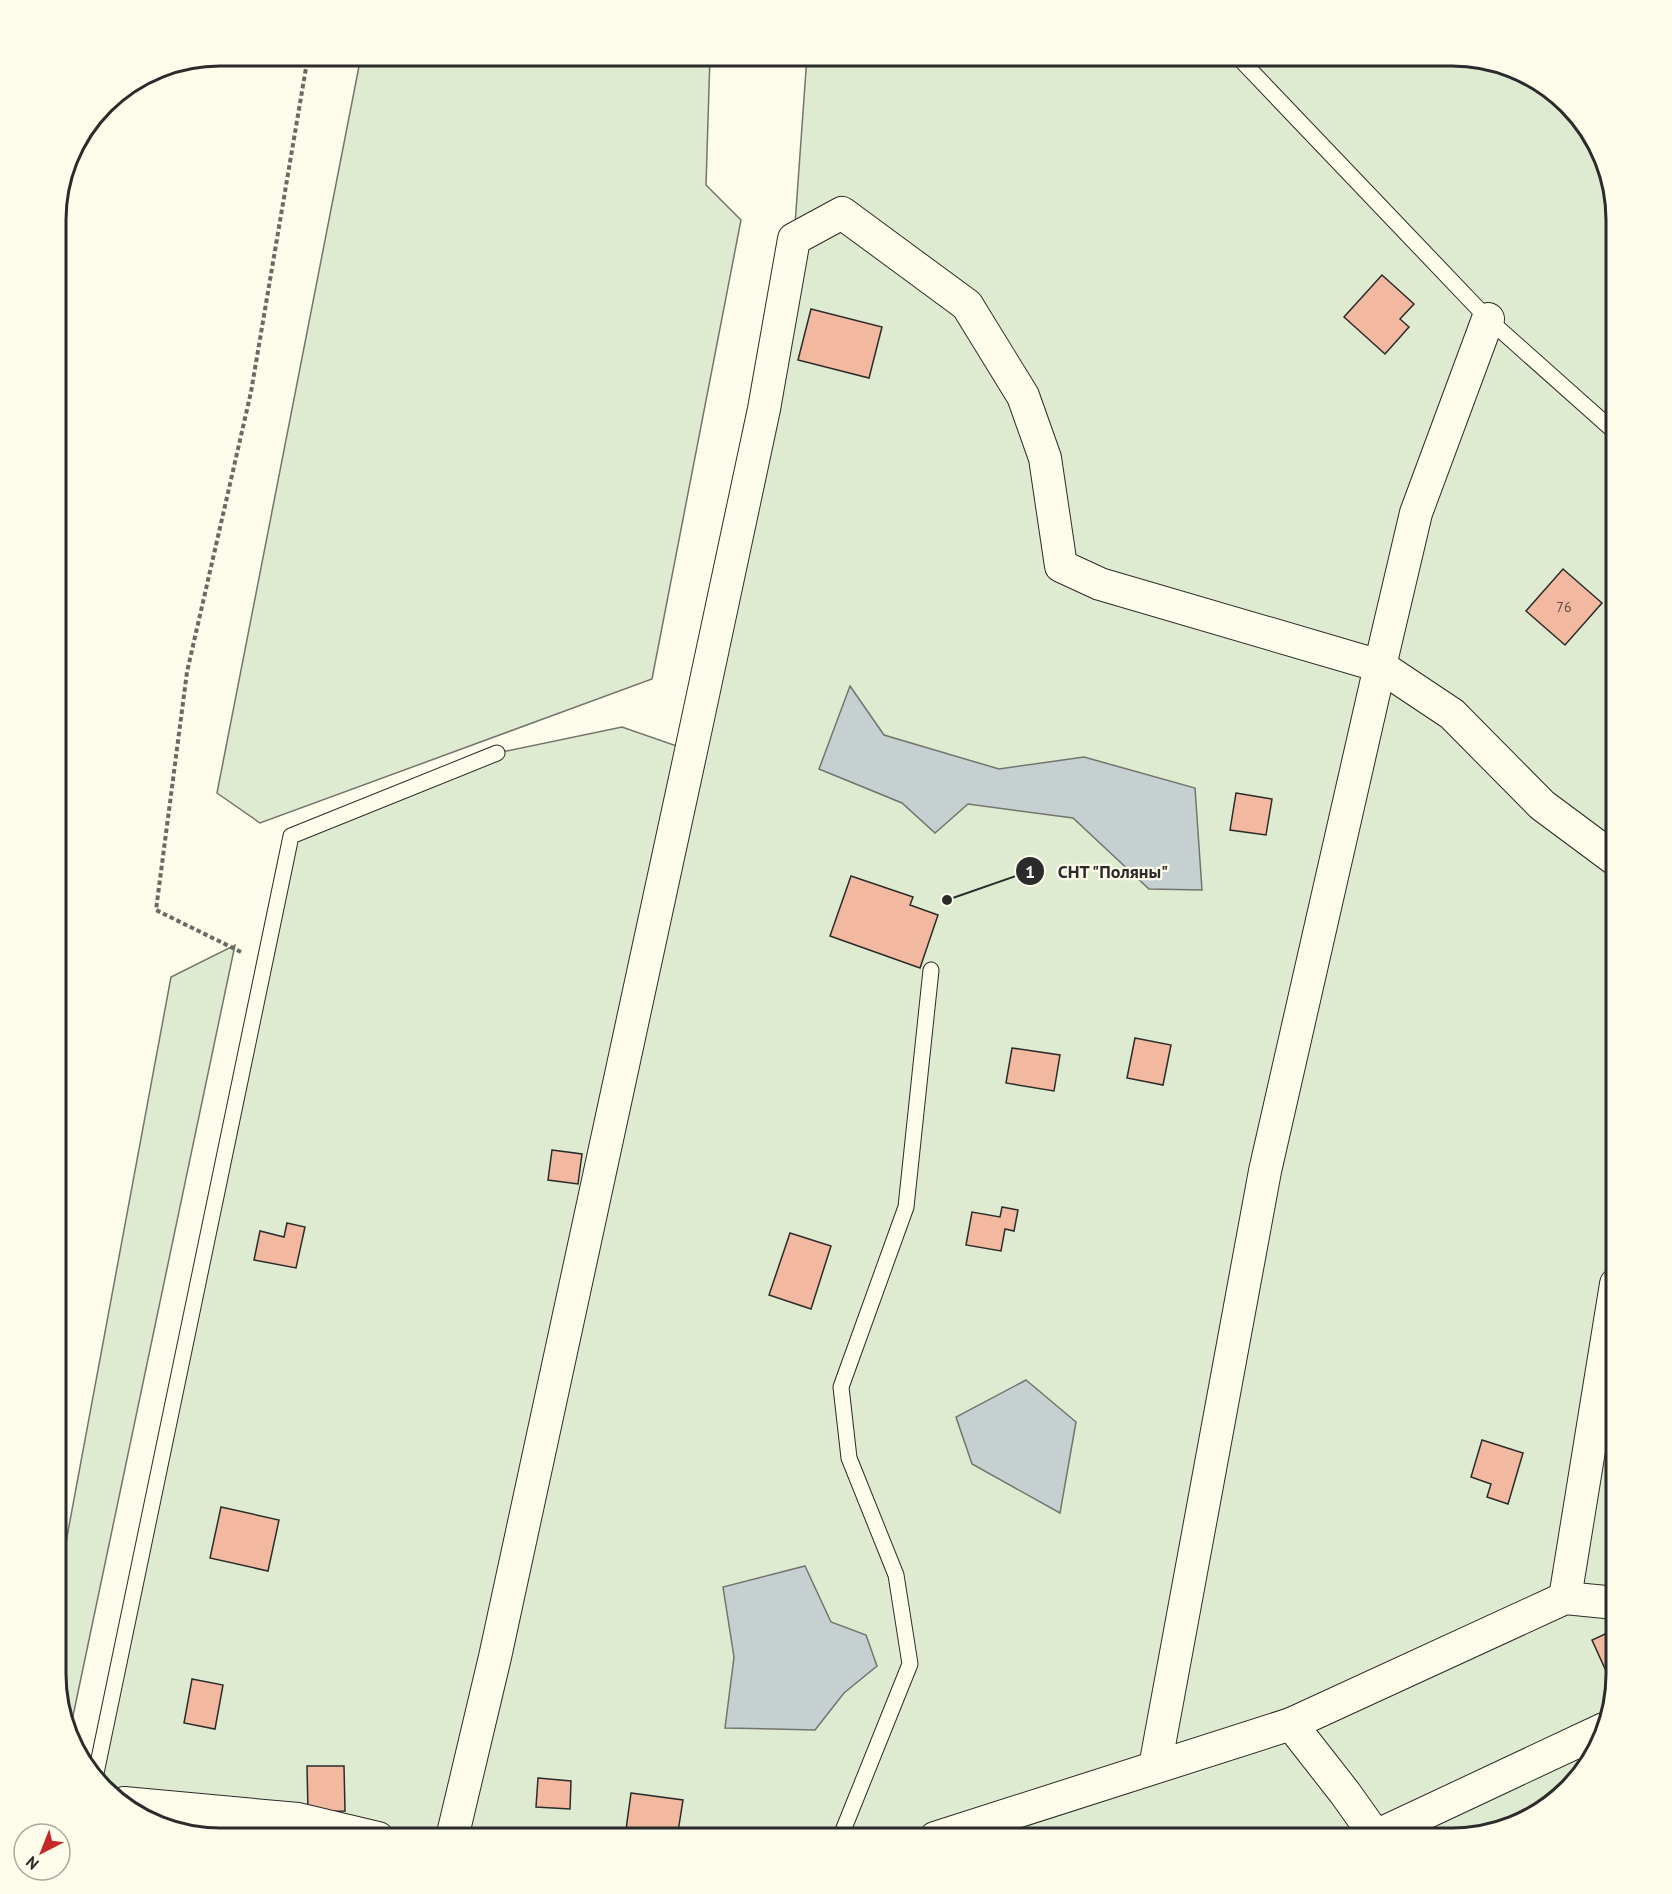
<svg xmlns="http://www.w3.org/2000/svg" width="1672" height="1894" viewBox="0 0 1672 1894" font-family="'PT Sans',sans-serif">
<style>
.green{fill:#deebd1;stroke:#74746e;stroke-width:1.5}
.water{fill:#c7d0d0;stroke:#74746e;stroke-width:1.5}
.building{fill:#f2b8a0;stroke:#2b2b2b;stroke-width:1.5}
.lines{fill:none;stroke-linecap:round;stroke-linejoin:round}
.lane-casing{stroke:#2b2b2b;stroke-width:17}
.street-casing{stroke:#2b2b2b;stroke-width:34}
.path{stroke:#6a6964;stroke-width:4;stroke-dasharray:4.5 3;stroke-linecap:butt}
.lane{stroke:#fdfbea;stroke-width:15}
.street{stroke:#fdfbea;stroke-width:32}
.labels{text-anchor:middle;stroke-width:4.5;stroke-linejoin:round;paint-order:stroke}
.number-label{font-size:14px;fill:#5d4e48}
.rim{fill:none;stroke:#2b2b2b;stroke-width:3}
.leader{fill:none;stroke:#2b2b2b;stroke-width:2}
.callout-dot{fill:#2b2b2b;stroke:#fdfbea;stroke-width:2}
.mark-label{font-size:18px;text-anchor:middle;font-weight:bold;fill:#fff}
.callout-label{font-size:18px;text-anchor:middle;font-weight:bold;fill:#2b2b2b;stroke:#fdfbea;stroke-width:4.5;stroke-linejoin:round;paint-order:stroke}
</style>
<rect width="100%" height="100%" fill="#fdfbea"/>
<g class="green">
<path d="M361,56H710L706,185L741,220L652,679L260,823L217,793Z"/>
<path d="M807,56H1462L1534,77L1583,120L1608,167L1616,220V1674L1599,1747L1552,1805L1505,1830L1452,1838H220L147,1821L95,1778L291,836L497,753L622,727L691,751L794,239Z"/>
<path d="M235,945L69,1735C51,1702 56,1634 56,1596L171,977Z"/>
</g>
<g class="water">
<path d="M850,686L884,735L999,769L1084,757L1195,788L1202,890L1149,889L1073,818L968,804L935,833L902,803L819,769Z"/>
<path d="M1026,1380L1076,1422L1060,1513L972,1464L956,1417Z"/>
<path d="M805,1566L831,1622L866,1635L877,1666L844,1693L815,1730L725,1728L734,1657L723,1587Z"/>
</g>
<g class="building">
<path d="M1382,275L1414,304L1400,319L1409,327L1385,354L1344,317Z"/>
<path d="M811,309L882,327L869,378L798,360Z"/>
<path d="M1563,569L1602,603L1565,645L1526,611Z"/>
<path d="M1236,793L1272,799L1266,835L1230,830Z"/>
<path d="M851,876L913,897L910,905L938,915L920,968L830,936Z"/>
<path d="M1135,1038L1171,1045L1163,1085L1127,1078Z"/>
<path d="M1012,1048L1060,1055L1054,1091L1006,1083Z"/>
<path d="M552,1150L582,1154L578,1184L548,1180Z"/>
<path d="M1002,1207L1018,1210L1014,1231L1005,1229L1001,1251L966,1245L972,1212L1000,1217Z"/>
<path d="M287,1223L305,1227L296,1268L254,1260L260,1231L284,1237Z"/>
<path d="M790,1233L831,1246L811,1309L769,1295Z"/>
<path d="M1482,1440L1523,1453L1508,1504L1487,1497L1491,1484L1471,1477Z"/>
<path d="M221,1507L279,1520L268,1571L210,1558Z"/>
<path d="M1616,1629V1674L1615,1680L1611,1682L1592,1640Z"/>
<path d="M192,1679L223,1685L215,1729L184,1723Z"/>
<path d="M307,1766H344L345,1811L308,1812Z"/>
<path d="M538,1778L571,1781L570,1809L536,1807Z"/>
<path d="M631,1793L683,1800L677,1838L625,1837Z"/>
</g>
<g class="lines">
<g class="lane-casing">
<g id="lane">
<path d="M1237,56L1488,319L1616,433"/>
<path d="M95,1778L291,836L497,753"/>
<path d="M840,1838L910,1664L896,1575L849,1458L841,1387L906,1207L931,970"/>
</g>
</g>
<g class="street-casing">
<g id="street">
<path d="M1565,1598L1616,1284"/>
<path d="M1291,1724L1345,1793L1377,1838"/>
<path d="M1155,1767L1265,1171L1380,666L1416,513L1488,319"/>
<path d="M124,1803L298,1819L378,1838"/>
<path d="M1376,1836L1604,1729"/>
<path d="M452,1838L495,1657L691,751L764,409L794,239L842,213L967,305L1023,396L1045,458L1061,566L1100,584L1380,666L1452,714L1542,805L1616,860"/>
<path d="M935,1838L1291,1724L1565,1598L1616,1603"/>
</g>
</g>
<path class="path" d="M241,952L156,910L187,672L251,392L308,56"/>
<use href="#lane" class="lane"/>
<use href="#street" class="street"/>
</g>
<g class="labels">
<g class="number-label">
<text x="1564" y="612">76</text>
</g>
</g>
<path d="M0 0H1672V1894H0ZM220 66H1452A154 154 0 0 1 1606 220V1674A154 154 0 0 1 1452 1828H220A154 154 0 0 1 66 1674V220A154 154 0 0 1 220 66Z" fill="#fdfbea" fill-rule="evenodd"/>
<path class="rim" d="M220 66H1452A154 154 0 0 1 1606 220V1674A154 154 0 0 1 1452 1828H220A154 154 0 0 1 66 1674V220A154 154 0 0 1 220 66Z"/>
<path class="leader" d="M947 900L1030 871"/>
<g class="callout-dot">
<circle cx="947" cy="900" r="6"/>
<circle cx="1030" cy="871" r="15"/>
</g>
<g class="mark-label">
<text x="1030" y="878">1</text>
</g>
<g class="callout-label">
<text x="1113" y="878">СНТ "Поляны"</text>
</g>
<g transform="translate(42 1852) rotate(222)"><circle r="28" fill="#fdfbea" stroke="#a9a89e" stroke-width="1.5"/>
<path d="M0-4.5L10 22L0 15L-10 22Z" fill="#c62828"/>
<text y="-9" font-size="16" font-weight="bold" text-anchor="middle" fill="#2b2b2b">N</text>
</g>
</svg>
